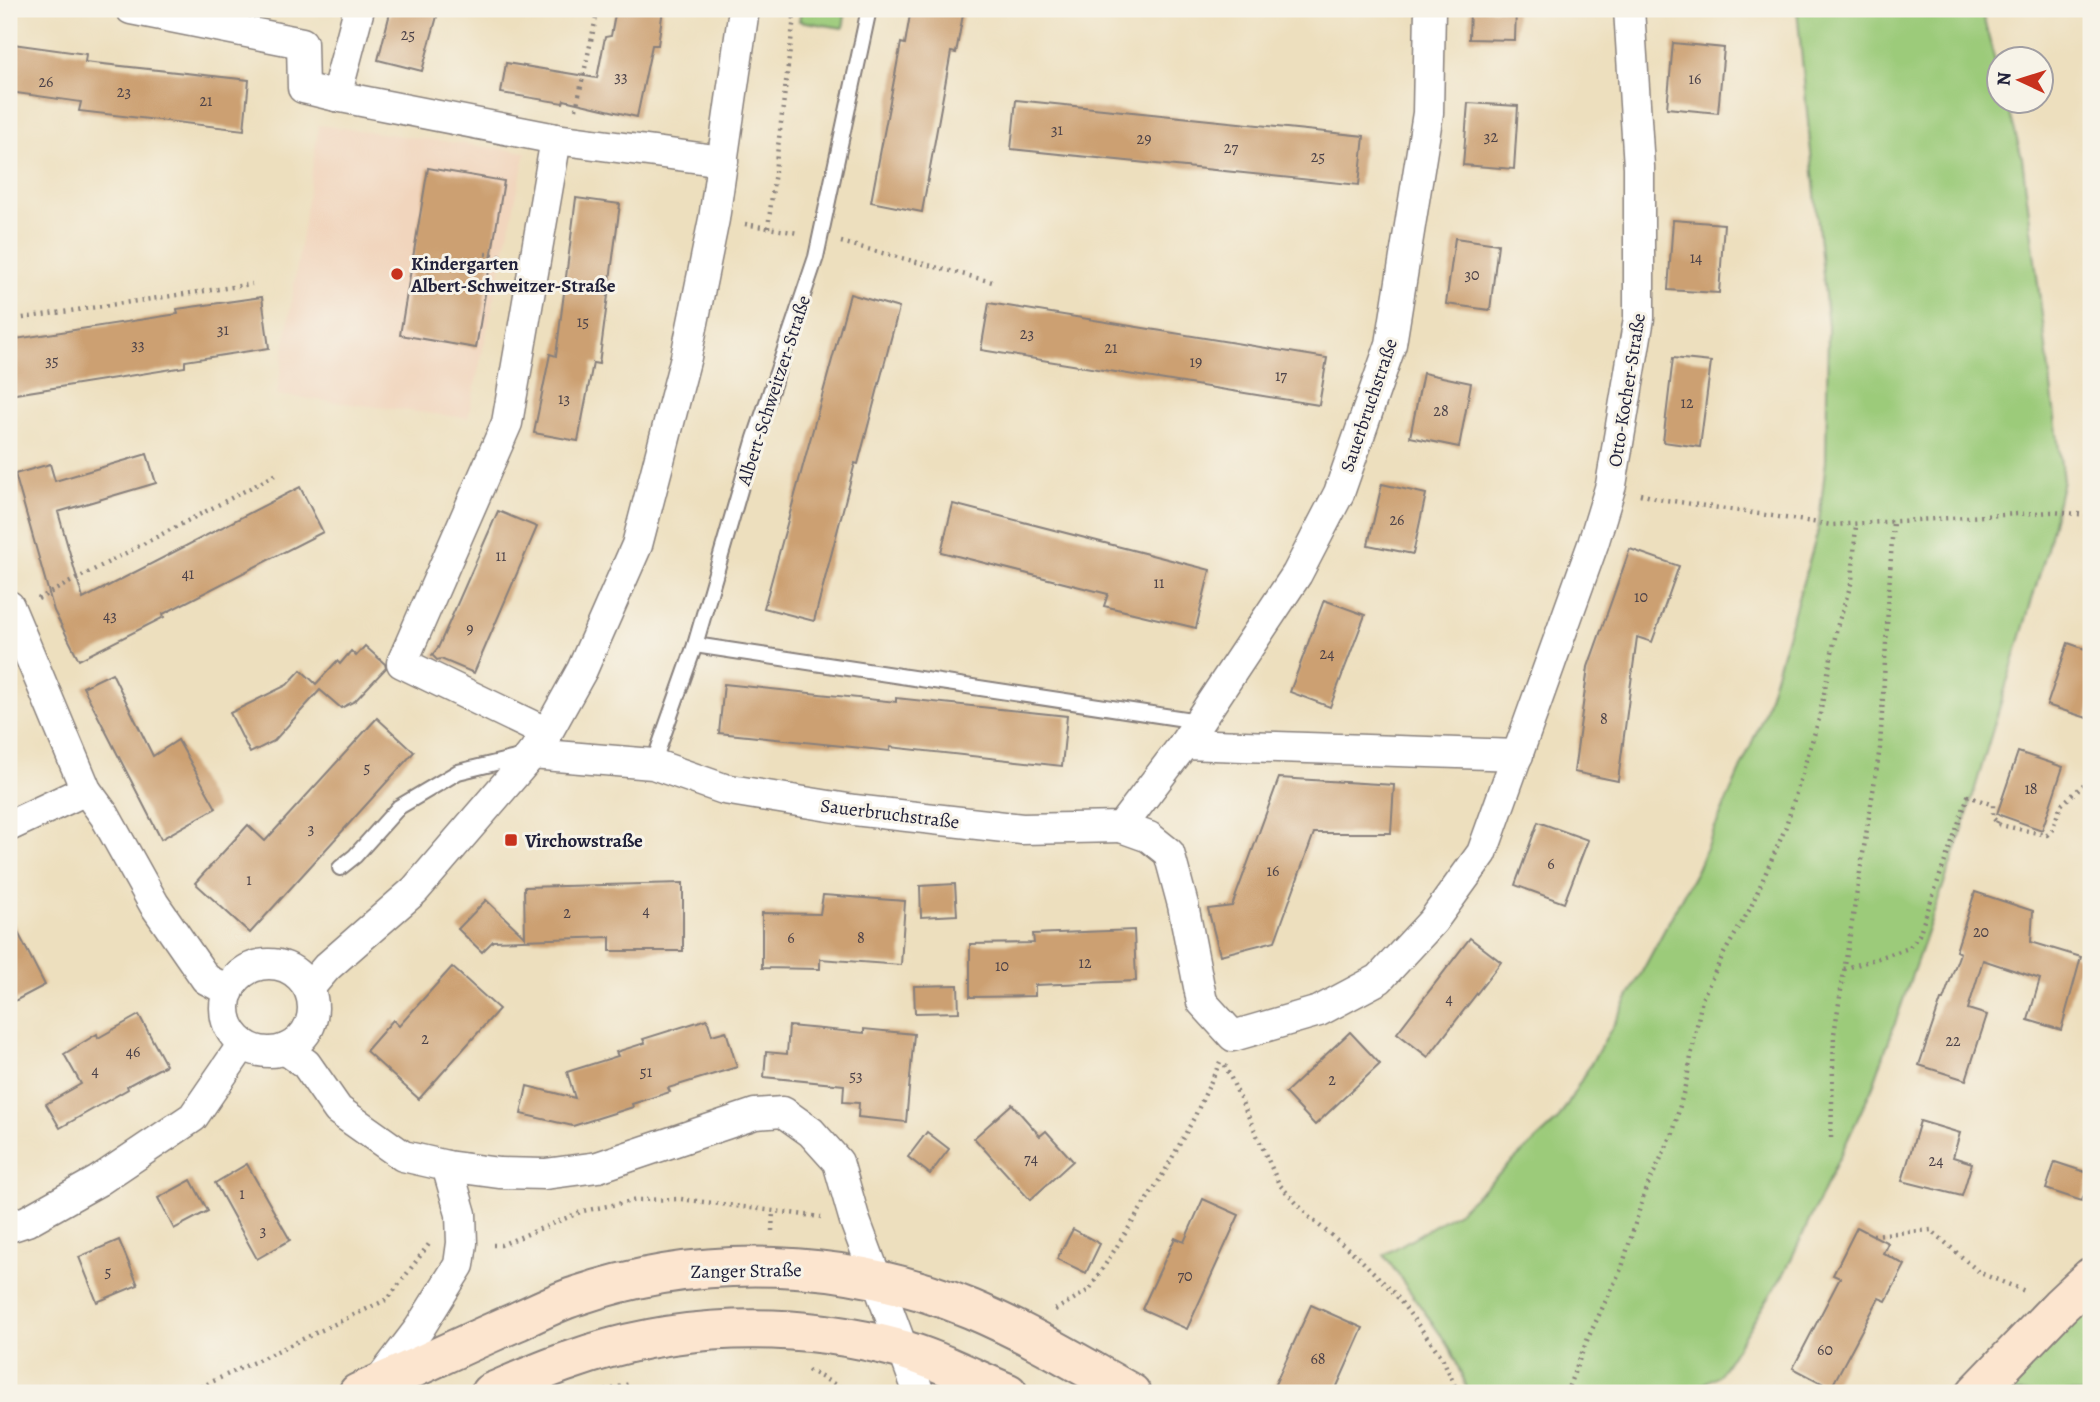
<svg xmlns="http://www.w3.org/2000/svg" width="2100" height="1402" viewBox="0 0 2100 1402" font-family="Alegreya,serif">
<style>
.built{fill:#f1d5bd}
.green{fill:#9ccb7a;stroke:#5f765a;stroke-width:2}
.building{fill:#cca072}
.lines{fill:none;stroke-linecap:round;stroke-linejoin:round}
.lane-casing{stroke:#88807c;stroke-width:18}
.street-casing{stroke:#88807c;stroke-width:33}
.secondary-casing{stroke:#88807c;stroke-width:42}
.path{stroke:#88807c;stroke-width:4.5;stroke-dasharray:2 5;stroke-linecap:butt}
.lane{stroke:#fff;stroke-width:14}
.street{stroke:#fff;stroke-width:30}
.secondary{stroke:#fce5cf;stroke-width:38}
.poi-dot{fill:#c8321e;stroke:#f7f3e8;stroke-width:2.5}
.labels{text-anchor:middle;stroke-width:6;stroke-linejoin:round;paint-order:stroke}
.number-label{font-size:16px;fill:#4c4249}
.poi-label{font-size:19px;font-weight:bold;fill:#22223b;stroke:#f7f3e8;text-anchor:start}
.street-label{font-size:19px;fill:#22223b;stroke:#f7f3e8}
</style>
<rect width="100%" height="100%" fill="#f7f3e8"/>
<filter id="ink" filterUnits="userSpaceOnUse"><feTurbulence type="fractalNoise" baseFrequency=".0143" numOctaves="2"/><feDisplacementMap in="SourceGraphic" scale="14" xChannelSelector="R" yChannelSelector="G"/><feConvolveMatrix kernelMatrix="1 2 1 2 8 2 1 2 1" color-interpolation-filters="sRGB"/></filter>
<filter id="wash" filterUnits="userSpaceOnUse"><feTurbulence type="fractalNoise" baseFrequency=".00686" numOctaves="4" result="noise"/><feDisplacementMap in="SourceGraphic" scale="28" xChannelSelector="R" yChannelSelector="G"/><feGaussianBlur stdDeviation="1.57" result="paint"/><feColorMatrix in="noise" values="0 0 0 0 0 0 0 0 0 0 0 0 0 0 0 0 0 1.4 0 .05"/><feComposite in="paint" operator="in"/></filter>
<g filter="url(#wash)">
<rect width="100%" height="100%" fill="#eddfbe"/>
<path class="built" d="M319,125L526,152L468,418L277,395Z"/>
<g class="green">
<path d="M801,9H846L843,28L799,21Z"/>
<path d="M1797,9H1981L1998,72V102H2007L2022,158L2063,480L2046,553L1961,835L1873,1086L1785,1272L1719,1375L1687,1393H1469L1450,1348L1384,1255L1459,1211L1558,1120L1614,1024L1697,869L1763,717L1818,531L1826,461L1828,327Z"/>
<path d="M2091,1279V1393H1977Z"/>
</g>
<g id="blocks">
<g class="building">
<path d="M391,9H439L422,71L378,60Z"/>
<path d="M616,9H663L658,45H652L637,117L564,100L563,103L501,93L506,63L597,78L605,37L611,36Z"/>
<path d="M911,9H964L956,53L951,52L922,212L871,202L901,43L905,44Z"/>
<path d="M1470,9H1516L1515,40L1469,39Z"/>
<path d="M1673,43L1724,48L1718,113L1667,108Z"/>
<path d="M13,44L86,54L85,62L249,80L244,130L79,111L81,102L9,92Z"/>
<path d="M1016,100L1364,136L1359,185L1011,149Z"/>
<path d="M1468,103L1518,106L1514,169L1463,165Z"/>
<path d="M428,168L504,181L476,348L400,335Z"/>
<path d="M576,198L620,204L599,364L593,363L578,441L534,433L550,354L556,356Z"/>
<path d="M1673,220L1724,224L1719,293L1668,290Z"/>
<path d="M1455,238L1498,244L1490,310L1446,304Z"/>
<path d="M850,294L899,308L858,464L855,463L814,621L764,608Z"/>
<path d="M262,297L269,348L185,361V367L9,395V340L178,314L177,309Z"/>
<path d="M989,303L1327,358L1319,405L981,350Z"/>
<path d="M1673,358L1711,362L1700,447L1663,442Z"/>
<path d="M1423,373L1471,383L1459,447L1410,437Z"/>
<path d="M147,454L156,483L58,512L83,599L300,487L323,532L163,614L164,617L79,660L54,611L15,474L50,464L55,481Z"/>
<path d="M1382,484L1426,494L1413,554L1368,545Z"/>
<path d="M953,504L1210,570L1196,628L1104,606L1108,594L941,552Z"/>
<path d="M498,511L537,527L474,673L441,659L437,660L432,655L438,648Z"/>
<path d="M1630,549L1679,566L1652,642L1637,637L1618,781L1574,772L1588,667Z"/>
<path d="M1324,600L1365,615L1330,707L1290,692Z"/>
<path d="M2068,643L2091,651V704L2087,718L2047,705Z"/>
<path d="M365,646L385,664L386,668L355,701L341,708L320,690L274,741L250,753L230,713L287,685L301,670L316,684L337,661L340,664L351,651L356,656Z"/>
<path d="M112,673L153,756L178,740L216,808L161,839L83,687Z"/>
<path d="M724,684L896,702V698L1067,716L1062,766L890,747V751L719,733Z"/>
<path d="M377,718L414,752L250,933L195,883L248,825L265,841Z"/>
<path d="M2018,752L2063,767L2042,830L1997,814Z"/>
<path d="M1279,778L1394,785L1391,833H1314L1275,941L1220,955L1208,909L1232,906Z"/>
<path d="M1538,822L1588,840L1564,903L1515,885Z"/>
<path d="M683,883V951H610V937L493,941L482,952L458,929L486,900L525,937L524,887Z"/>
<path d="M955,884L957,915L921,917L920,886Z"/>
<path d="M1975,892L2033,911L2031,942L2081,957L2061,1030L2028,1020L2040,979L1983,960L1968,1009L1987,1015L1966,1080L1919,1065L1941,1000H1943L1960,953L1956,951Z"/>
<path d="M823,895L905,901L901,965L820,959V969L762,968V913L820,914Z"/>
<path d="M9,915L45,985L9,1004Z"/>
<path d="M1134,930L1136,981L1035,985V996L970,997V944L1034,943L1033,934Z"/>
<path d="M1470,938L1501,962L1428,1057L1397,1033Z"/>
<path d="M452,967L499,1009L419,1099L366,1051L393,1020L399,1026Z"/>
<path d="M958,985L959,1012L915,1013L914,986Z"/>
<path d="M139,1015L166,1065L127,1086L128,1089L60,1128L46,1104L81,1084L64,1054L97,1034L98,1038Z"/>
<path d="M707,1019L712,1035L726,1031L737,1067L668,1088L670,1092L632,1104L633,1107L573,1126L521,1114L527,1086L575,1098L567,1072L618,1056L616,1052L645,1043L643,1039Z"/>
<path d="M789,1026L864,1033V1029L914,1034L906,1122L858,1117L859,1103L843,1102L844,1085L764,1077L766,1052L787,1054Z"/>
<path d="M1350,1032L1380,1064L1315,1125L1285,1093Z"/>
<path d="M1012,1104L1040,1136L1046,1131L1073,1161L1030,1200L974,1138Z"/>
<path d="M1920,1121L1960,1133L1953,1157L1972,1163L1962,1196L1902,1181Z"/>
<path d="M927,1132L949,1149L930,1174L908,1157Z"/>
<path d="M2055,1162L2091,1174L2082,1201L2046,1189Z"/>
<path d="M247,1164L290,1240L257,1259L215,1183Z"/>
<path d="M191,1180L208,1211L174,1229L158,1198Z"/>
<path d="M1203,1199L1239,1215L1187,1329L1142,1309L1175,1238L1184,1242Z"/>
<path d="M1857,1227L1888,1243L1883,1253L1905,1265L1886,1301L1879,1298L1831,1388L1793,1368L1840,1278L1833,1275Z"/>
<path d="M1073,1229L1100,1244L1086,1273L1057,1259Z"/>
<path d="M119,1240L138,1285L97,1302L79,1257Z"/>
<path d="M1311,1305L1363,1328L1334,1393H1271Z"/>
</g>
</g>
</g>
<g filter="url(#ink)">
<use href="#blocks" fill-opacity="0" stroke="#88807c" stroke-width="2"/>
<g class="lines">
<g class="lane-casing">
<g id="lane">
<path d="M695,645L1198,721"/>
<path d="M653,764L695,645L755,438L816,257L869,9"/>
<path d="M340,868L355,856L399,807L458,772L524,756"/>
</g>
</g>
<g class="street-casing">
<g id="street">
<path d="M131,9L302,43L303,88L336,96L556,139L723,161"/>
<path d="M336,96L359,9"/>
<path d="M9,606L86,790L105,816L154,904L206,979L229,991"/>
<path d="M547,733L402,663L507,423L556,139"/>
<path d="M1184,744L1518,755"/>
<path d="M532,754L653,764L724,789L854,810L1022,829L1121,827L1184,744L1297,574L1339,493L1391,344L1428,113L1430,9"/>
<path d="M9,826L86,790"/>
<path d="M1121,827L1149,837L1169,853L1183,905L1202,1002L1233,1036L1319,1011L1379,979L1433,921L1482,853L1593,544L1611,485L1639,318V167L1629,9"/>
<circle cx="269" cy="1008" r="44"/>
<path d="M309,988L327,967L415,890L532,754L547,733L582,670L637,545L686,357L714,219L744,9"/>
<path d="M285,1049L306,1064L338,1110L403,1156L447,1166L499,1173L545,1174L598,1167L755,1114L783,1112L811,1132L838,1162L855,1221L919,1393"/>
<path d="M9,1227L27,1221L98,1181L193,1117L243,1044"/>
<path d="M378,1383L419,1329L459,1265L462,1243L461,1214L447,1166"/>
</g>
</g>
<g class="secondary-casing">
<g id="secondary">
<path d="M358,1393C412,1370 464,1344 518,1321C537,1312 557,1302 576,1296C705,1252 846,1258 971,1309C1026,1332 1079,1364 1131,1393"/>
<path d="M490,1393C516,1382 542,1370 569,1361C674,1323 792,1319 900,1349C934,1358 974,1379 1008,1393"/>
<path d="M1976,1393L2060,1306L2091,1277"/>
</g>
</g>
<g class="path">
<path d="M576,109L598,9"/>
<path d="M745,224L798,233"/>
<path d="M768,228L795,9"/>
<path d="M841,242L996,283"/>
<path d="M485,254L503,256"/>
<path d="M9,320L252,284"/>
<path d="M1640,494L1659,499L1832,525L2052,512L2091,515"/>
<path d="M38,599L277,474"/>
<path d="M1997,823L2000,816"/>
<path d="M1844,969L1909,948L1919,935L1968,796L1993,805V818L2000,825L2047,835L2052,830L2061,805L2091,778"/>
<path d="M1225,1065L1279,1184L1310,1218L1357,1256L1395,1294L1442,1357L1458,1393"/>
<path d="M1831,1138L1834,1034L1880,748L1893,521"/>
<path d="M772,1231L773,1211"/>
<path d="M1873,1235L1931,1230L1980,1273L2025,1291"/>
<path d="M493,1245H501L583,1211L637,1200L681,1199L821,1217"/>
<path d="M1055,1310L1089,1290L1165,1171L1194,1118L1220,1062"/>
<path d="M808,1370L851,1393"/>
<path d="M188,1393L388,1299L429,1244"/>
<path d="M599,1393L632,1383"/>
<path d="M1566,1393L1588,1338L1622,1267L1645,1191L1673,1133L1687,1078L1702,999L1723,955L1750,909L1785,829L1819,719L1837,627L1852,581L1856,524"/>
</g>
<use href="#lane" class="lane"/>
<use href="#street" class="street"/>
<use href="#secondary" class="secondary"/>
</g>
</g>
<g class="poi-dot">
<circle cx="397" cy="274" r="7"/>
<rect x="504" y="833" width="14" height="14" rx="3.5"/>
</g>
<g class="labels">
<g class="number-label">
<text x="408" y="40">25</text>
<text x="621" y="82">33</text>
<text x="1695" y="84">16</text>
<text x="46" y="87">26</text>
<text x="124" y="97">23</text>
<text x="206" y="106">21</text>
<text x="1057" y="135">31</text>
<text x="1491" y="142">32</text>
<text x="1144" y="144">29</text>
<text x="1231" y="153">27</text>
<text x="1318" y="162">25</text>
<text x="1696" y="263">14</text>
<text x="1472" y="280">30</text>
<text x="583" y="327">15</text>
<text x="223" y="335">31</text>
<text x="1027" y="339">23</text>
<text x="138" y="350">33</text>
<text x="1111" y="353">21</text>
<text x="52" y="366">35</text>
<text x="1196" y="367">19</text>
<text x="1281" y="381">17</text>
<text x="564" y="404">13</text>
<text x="1687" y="408">12</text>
<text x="1441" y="416">28</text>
<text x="1397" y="525">26</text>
<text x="501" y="561">11</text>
<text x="188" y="579">41</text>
<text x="1159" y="588">11</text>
<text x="1641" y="602">10</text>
<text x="110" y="621">43</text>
<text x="470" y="634">9</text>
<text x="1327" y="659">24</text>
<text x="1604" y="724">8</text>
<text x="367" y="773">5</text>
<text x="2031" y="794">18</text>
<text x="311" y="834">3</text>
<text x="1551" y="869">6</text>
<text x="1273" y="876">16</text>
<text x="249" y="885">1</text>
<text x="646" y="916">4</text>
<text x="567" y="918">2</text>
<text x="1981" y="937">20</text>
<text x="791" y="943">6</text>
<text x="861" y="943">8</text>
<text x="1085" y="968">12</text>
<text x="1002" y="971">10</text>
<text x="1449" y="1004">4</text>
<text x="425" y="1044">2</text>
<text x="1953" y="1046">22</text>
<text x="133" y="1057">46</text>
<text x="95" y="1076">4</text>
<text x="646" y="1077">51</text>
<text x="856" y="1081">53</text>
<text x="1332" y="1085">2</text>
<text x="1031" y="1164">74</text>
<text x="1936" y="1166">24</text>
<text x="242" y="1199">1</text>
<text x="263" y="1236">3</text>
<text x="108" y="1277">5</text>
<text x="1185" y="1281">70</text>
<text x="1825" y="1355">60</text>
<text x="1318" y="1364">68</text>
</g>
<g class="poi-label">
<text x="411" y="270">Kindergarten<tspan x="411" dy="22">Albert-Schweitzer-Straße</tspan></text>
<text x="525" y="847">Virchowstraße</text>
</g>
<g class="street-label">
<text transform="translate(773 390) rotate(-72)" y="7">Albert-Schweitzer-Straße</text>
<text transform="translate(1626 390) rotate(-81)" y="7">Otto-Kocher-Straße</text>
<text transform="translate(1368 405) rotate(-71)" y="7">Sauerbruchstraße</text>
<text transform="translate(890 813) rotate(7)" y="7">Sauerbruchstraße</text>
<text transform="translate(746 1270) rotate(-1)" y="7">Zanger Straße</text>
</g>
</g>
<rect width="2100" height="1402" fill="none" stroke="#f7f3e8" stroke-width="35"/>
<g transform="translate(2020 80) rotate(274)"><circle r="33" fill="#f7f3e8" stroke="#a29fa3" stroke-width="2"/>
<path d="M0-5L12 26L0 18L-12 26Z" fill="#c8321e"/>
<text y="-10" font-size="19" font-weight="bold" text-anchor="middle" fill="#22223b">N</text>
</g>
</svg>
